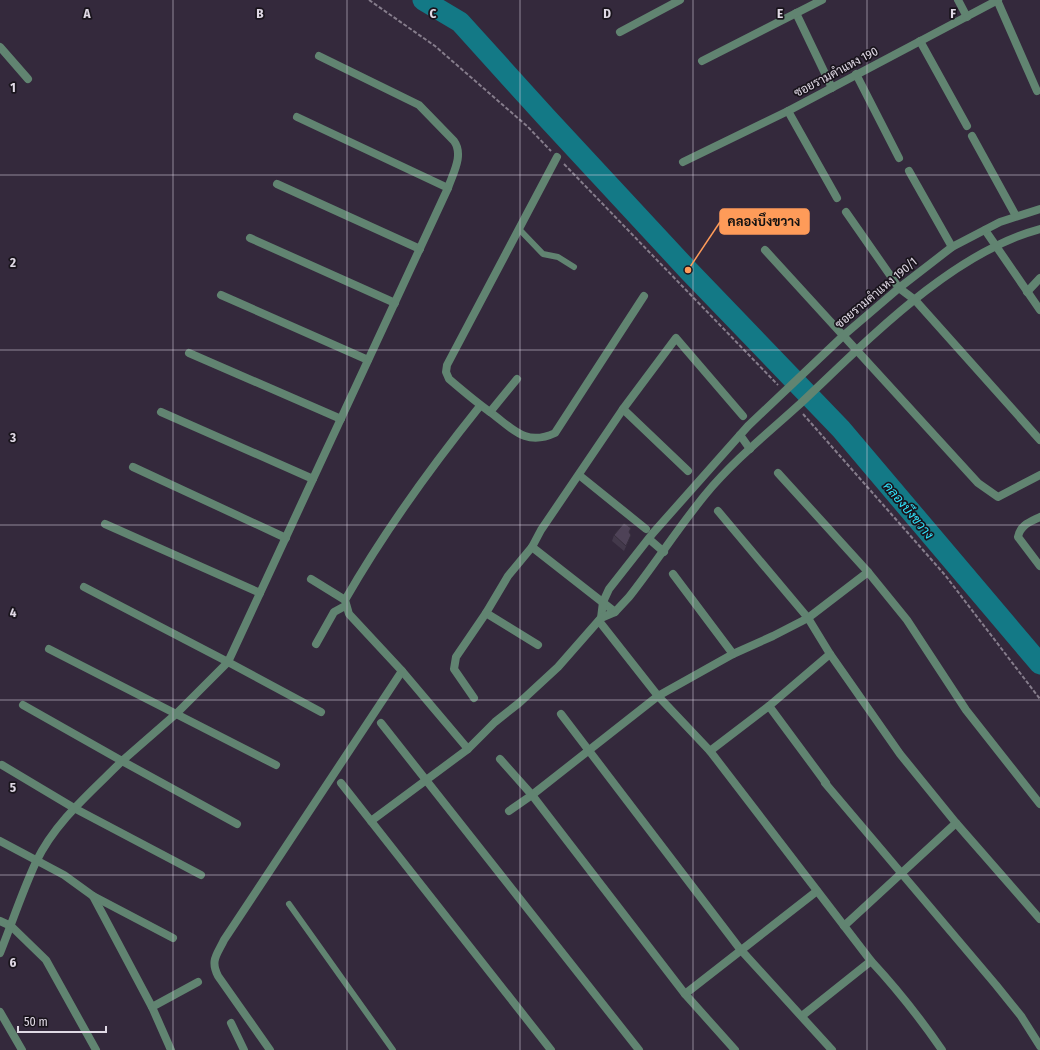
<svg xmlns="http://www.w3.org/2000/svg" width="1040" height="1050" viewBox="0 0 1040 1050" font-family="'Fira Sans Condensed',Sarabun,sans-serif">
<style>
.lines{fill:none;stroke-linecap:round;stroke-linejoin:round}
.river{stroke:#137986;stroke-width:21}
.path{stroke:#867d8c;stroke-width:2;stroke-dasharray:4 2;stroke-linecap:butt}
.lane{stroke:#618471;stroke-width:6}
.street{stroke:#618471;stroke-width:8}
.wall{fill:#43394b}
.building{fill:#4e4257;stroke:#372e3d}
.grid{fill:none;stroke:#e0d9e5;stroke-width:1;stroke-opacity:0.55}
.labels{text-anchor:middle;stroke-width:3.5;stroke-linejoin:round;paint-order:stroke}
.street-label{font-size:12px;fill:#e0d9e5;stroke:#19141c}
.water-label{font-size:13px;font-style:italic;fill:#30e5fc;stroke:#19141c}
.grid-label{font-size:13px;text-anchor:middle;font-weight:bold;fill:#e0d9e5;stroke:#19141c;stroke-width:3.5;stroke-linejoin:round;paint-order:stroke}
.leader{fill:none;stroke:#fe9b59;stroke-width:1.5}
.callout-dot{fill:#fe9b59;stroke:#19141c;stroke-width:1.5}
.callout{fill:#fe9b59;stroke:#fe9b59;stroke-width:1.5}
.callout-label{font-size:13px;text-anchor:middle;font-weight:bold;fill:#111}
</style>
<rect width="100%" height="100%" fill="#34293c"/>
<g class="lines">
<path class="river" d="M423,0L460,22L546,117L688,270L841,429L1040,664"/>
<g class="path">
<path d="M369,0L435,46L527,126L551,151"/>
<path d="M564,164L778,385"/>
<path d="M803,414L945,575L1040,699"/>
</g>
<g class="lane">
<path d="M519,229L543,254L558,257L574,267"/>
<path d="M289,904L393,1050"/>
</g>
<g class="street">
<path d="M958,0L967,17"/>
<path d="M997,0L1037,91"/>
<path d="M796,13L832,88"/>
<path d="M620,32L680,0"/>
<path d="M920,41L967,126"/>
<path d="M0,47L28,79"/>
<path d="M702,61L822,0"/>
<path d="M856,74L899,158"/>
<path d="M788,111L837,198"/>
<path d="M297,117L448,188"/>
<path d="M972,136L1016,216"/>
<path d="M557,157L447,365L446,372L449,379C463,391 476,402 490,412C512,428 525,447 555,433L644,296"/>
<path d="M683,162L788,111L998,0"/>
<path d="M909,171L952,247"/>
<path d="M277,184L420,249"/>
<path d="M846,212L899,288L915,300L1040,440"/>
<path d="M985,230L1040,310"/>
<path d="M250,238L395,303"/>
<path d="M765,250L978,483L998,497L1040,475"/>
<path d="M1027,292L1040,278"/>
<path d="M221,295L368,360"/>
<path d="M189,353L341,419"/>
<path d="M623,409L688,471"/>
<path d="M161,412L313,479"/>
<path d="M490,412L517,379"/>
<path d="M740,435L750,449"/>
<path d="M133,467L286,538"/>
<path d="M778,473L868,572L907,620L966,710L1040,804"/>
<path d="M579,475L646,529"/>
<path d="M718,511L808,618L830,654L900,754L956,823L1040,919"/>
<path d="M1040,517C1030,522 1020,525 1018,537L1040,566"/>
<path d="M105,524L260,593"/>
<path d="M649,539L664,552"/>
<path d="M532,547L615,612"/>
<path d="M673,574L733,654"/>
<path d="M311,579L345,600"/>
<path d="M84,587L228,662L321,712"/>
<path d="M486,613L538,645"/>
<path d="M601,618L603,602L609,589L653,533L748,426L844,335L899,288L952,247L1000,222L1040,209"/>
<path d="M599,621L658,696L710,751L871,961C897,989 920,1018 942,1050"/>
<path d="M316,644L334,612L345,606"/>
<path d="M49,649L276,765"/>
<path d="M474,698L454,669L456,657L486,613L508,576L532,547L541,530L623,409L676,338L743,416"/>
<path d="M23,705L122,761L177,713L228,662L448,188C453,173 464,155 454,141L419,105L319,56"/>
<path d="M769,706L826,783"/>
<path d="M561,714L740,949L832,1050"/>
<path d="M381,723L639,1050"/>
<path d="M468,749L402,671L349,614L345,600C384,532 431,467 480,406"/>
<path d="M710,751L769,706L830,654"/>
<path d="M500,759L532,795L658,696L733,654L773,636L808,618L868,572"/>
<path d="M2,765L74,808L201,875"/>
<path d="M341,783L551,1050"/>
<path d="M825,783L996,985L1021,1016L1040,1046"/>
<path d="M509,811L532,795L685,994L735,1050"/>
<path d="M371,821L468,749L495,722L519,703L558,667L601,618L615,612L629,597C655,564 678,528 705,495C733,461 768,433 801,403C867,341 951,253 1040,229"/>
<path d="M0,841L64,875L93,896L152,1007L171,1050"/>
<path d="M93,896L173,938"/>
<path d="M0,921L11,926L46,960L96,1050"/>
<path d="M844,926L956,823"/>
<path d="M0,953C12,923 22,892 36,862C55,822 91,792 122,761L237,824"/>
<path d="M685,994L817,891"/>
<path d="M152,1007L198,982"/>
<path d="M0,1012L22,1050"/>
<path d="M802,1016L871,961"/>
<path d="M231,1023L244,1050"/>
<path d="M270,1050L218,976C210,960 217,955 224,940L402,671"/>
</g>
</g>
<path class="wall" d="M631,528L629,533V540L624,551L612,541L614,535Z"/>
<path class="building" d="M624,523L631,528L629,532L631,535L626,546L614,535Z"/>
<path class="grid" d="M173,0V1050M347,0V1050M520,0V1050M693,0V1050M867,0V1050M0,175H1040M0,350H1040M0,525H1040M0,700H1040M0,875H1040"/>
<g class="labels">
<g class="street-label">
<text transform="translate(836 72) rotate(-28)" y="4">ซอยรามคำแหง 190</text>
<text transform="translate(876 293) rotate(-40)" y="4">ซอยรามคำแหง 190/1</text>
</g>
<g class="water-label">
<text transform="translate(909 510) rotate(50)" y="5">คลองบึงขวาง</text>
</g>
</g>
<g class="grid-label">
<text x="87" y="18">A</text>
<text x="260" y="18">B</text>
<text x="433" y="18">C</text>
<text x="607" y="18">D</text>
<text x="780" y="18">E</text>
<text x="953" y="18">F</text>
<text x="13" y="92">1</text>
<text x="13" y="267">2</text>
<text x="13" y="442">3</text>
<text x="13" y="617">4</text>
<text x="13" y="792">5</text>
<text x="13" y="967">6</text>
</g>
<path class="leader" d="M688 270L720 222"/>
<circle class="callout-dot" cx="688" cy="270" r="4"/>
<rect class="callout" x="720" y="209" width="89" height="25" rx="4"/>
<g class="callout-label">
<text x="764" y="226">คลองบึงขวาง</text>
</g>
<path d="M18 1026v6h88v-6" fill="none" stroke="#e0d9e5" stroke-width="2"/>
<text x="24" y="1026" font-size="12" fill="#e0d9e5" stroke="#19141c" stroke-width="3" paint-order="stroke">50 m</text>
</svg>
